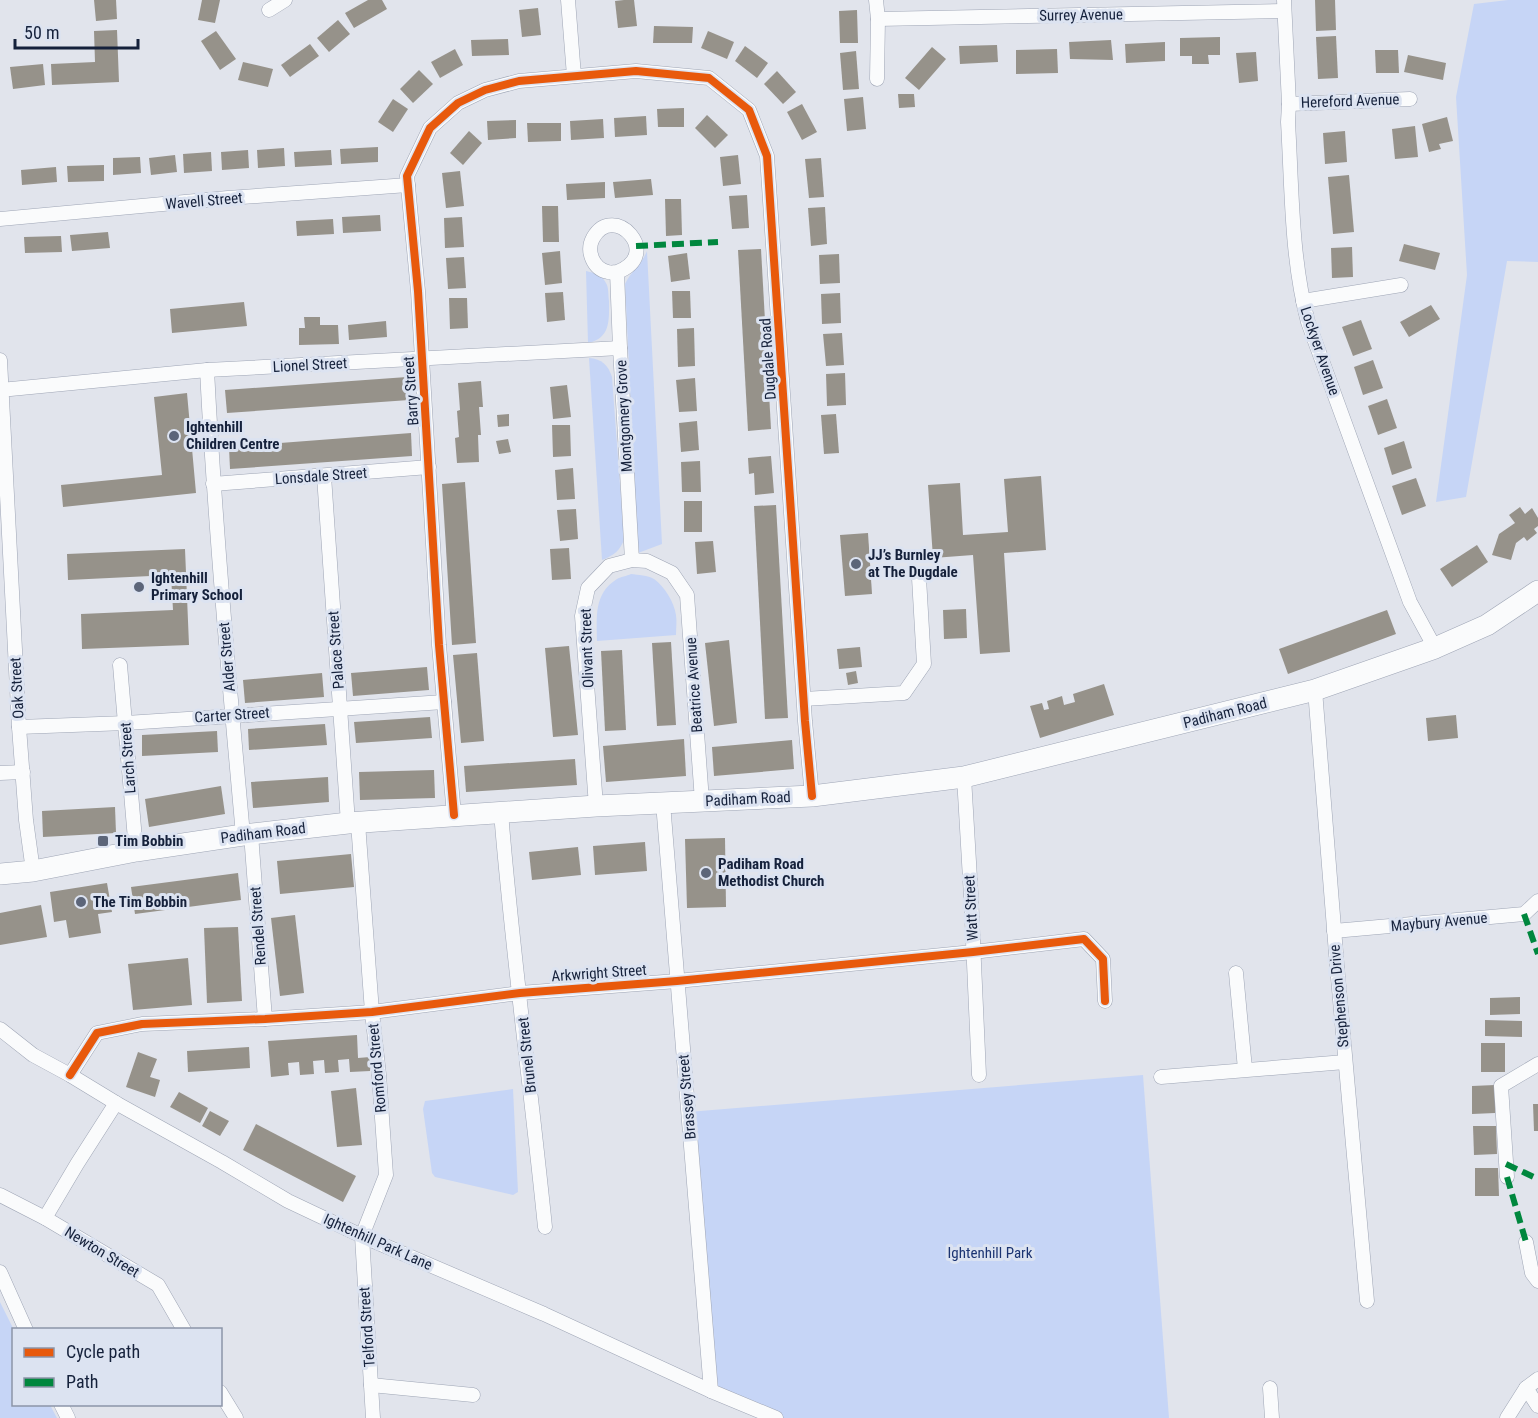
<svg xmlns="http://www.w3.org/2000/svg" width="1538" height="1418" viewBox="0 0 1538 1418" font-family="'Roboto Condensed',sans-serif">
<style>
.green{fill:#c6d5f6}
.building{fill:#96928a}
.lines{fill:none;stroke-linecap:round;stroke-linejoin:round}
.street-casing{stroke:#9ea5b5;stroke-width:15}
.primary-casing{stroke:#9ea5b5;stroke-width:22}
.street{stroke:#fafbfc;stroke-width:14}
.primary{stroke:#fafbfc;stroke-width:21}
.quiet{stroke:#00873e;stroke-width:6;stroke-dasharray:12 6;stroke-linecap:butt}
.cycleway-casing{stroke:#dce3f1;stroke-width:11}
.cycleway{stroke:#e8590c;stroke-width:8}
.poi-dot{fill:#5c6579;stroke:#dce3f1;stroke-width:2}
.labels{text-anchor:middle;stroke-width:6;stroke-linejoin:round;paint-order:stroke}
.street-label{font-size:15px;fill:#15213b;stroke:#dce3f1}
.poi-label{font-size:15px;font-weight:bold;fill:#15213b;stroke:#dce3f1;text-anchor:start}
.park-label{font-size:15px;fill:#1b3472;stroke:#dce3f1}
</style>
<rect width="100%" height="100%" fill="#e1e4ec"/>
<g class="green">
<path d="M1508,0H1538V262L1507,261L1466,497L1436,502L1467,275L1456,97L1474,4Z"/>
<path d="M647,251L662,544L638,553L625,284C631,271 642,264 647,251Z"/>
<path d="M586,271C594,273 602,275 606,283C609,288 608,295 609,301C609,320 611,338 588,343Z"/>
<path d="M589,358C602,359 608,365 612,377L624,539C621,550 613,556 602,560Z"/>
<path d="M631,574C638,575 648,575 654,579C665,587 674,602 676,615C677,621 676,628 676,635L597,641C597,618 593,594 617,579C620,577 627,576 631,574Z"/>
<path d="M1143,1075L1169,1418H771L711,1391L688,1112Z"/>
<path d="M513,1089L518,1192L513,1195L435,1177L432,1173L423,1109L425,1101Z"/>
<path d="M0,1302L14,1330V1404L50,1405L57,1418H0Z"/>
</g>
<g class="building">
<path d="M94,0H116L117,19L96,21Z"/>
<path d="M202,0H220L215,23L198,20Z"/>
<path d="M368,0H382L387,9L354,28L345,13Z"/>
<path d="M624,0H634L637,26L618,28L615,1Z"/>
<path d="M1315,0H1335L1336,30L1316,31Z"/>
<path d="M538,8L541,35L522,37L519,10Z"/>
<path d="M857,10L858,43H840L839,11Z"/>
<path d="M338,20L350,34L329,52L317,38Z"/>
<path d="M654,26L693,27L692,43H653Z"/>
<path d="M117,30L119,82L52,85L51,64L95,62L94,31Z"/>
<path d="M216,31L236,59L220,70L201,41Z"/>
<path d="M708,31L734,42L727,59L701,48Z"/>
<path d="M1336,36L1338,78L1318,79L1316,37Z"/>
<path d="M1220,37V55H1208L1209,64H1192V56H1180V38Z"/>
<path d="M508,39L509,55L472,56L471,40Z"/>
<path d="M1111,40L1113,60L1070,59L1069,42Z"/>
<path d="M1165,42V61L1126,63L1125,44Z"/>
<path d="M310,44L319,56L290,77L281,65Z"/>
<path d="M997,45L998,62L960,64L959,46Z"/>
<path d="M745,46L768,63L757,78L735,61Z"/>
<path d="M932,47L946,59L919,90L905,78Z"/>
<path d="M455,49L463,65L440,78L431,62Z"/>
<path d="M1057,49L1058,73L1016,74V50Z"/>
<path d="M1375,50H1398L1399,73H1376Z"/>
<path d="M856,51L859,89L843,90L840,53Z"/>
<path d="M1256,52L1258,81L1239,83L1236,53Z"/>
<path d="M1408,55L1446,63L1443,80L1404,72Z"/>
<path d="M243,62L273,69L268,87L238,80Z"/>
<path d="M43,64L45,85L13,89L10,67Z"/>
<path d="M419,70L433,84L413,103L400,89Z"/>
<path d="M777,71L796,92L783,104L764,84Z"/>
<path d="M898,94H914L915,107L899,108Z"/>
<path d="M863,97L866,129L847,131L844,99Z"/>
<path d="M393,99L408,109L393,132L378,122Z"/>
<path d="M802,104L817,132L802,140L787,112Z"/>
<path d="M684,108V127H658L657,109Z"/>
<path d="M707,115L728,135L715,148L695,128Z"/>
<path d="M646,116L647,135L615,137L614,118Z"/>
<path d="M1447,117L1453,141L1439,144L1441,149L1429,152L1422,124Z"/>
<path d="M603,119L604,138L571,140L570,121Z"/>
<path d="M516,120V138L488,140L487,121Z"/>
<path d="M527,123H561V141L528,142Z"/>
<path d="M1415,126L1418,157L1395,159L1392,129Z"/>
<path d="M469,131L482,143L463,165L450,153Z"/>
<path d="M1345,131L1347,162L1325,164L1323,133Z"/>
<path d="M378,147V162L341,164L340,149Z"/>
<path d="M284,148L285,166L258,168L257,150Z"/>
<path d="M248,150L249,168L222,170L221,152Z"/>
<path d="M331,150L332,165L295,167L294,152Z"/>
<path d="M211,152L212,171L184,173L183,154Z"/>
<path d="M175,155L177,172L151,175L149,158Z"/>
<path d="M738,155L741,184L723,186L720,157Z"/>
<path d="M140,157L141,173L113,175V158Z"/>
<path d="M821,158L824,197L809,198L805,159Z"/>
<path d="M104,165V181L68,182L67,166Z"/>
<path d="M56,167L57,182L22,185L21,170Z"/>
<path d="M460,171L464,206L446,208L442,173Z"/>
<path d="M1349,175L1354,232L1333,234L1328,177Z"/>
<path d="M651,179L653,195L615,198L613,182Z"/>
<path d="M605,182V198L567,200L566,184Z"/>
<path d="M747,195L749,228L732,229L729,196Z"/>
<path d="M665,199H681L682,235L666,236Z"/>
<path d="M542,206H558L559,242H543Z"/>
<path d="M825,207L827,244L811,246L808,208Z"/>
<path d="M380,215L381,231L343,233L342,217Z"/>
<path d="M462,217L464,247L445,248L444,218Z"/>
<path d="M333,219L334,234L297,236L296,221Z"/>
<path d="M108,232L110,248L72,251L70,235Z"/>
<path d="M61,236L62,252L25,253L24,237Z"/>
<path d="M1404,244L1440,253L1435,270L1399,261Z"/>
<path d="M1352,247L1353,277L1332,278L1331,248Z"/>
<path d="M761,249L771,429L748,431L738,250Z"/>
<path d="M560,251L562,283L545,285L542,253Z"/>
<path d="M687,253L690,279L671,282L668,256Z"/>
<path d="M839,254L840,283L820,284L819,255Z"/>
<path d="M464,257L466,288L448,289L446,258Z"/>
<path d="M672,291H690L691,318H673Z"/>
<path d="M563,292L565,320L547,322L545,293Z"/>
<path d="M840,293L841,323L822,324L821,294Z"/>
<path d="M449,298H467L468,328L450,329Z"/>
<path d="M244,302L247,326L172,333L170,309Z"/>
<path d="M1431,305L1440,319L1409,337L1400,322Z"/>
<path d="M304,317H320V325H338L339,344L299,345V328H305Z"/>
<path d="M1361,320L1372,349L1353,356L1342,327Z"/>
<path d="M386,321L387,337L349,340L348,325Z"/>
<path d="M694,328L695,366L678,367L677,329Z"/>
<path d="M842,333L844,365L826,366L823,334Z"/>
<path d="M1373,360L1383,388L1363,395L1354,367Z"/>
<path d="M845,373L846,405L827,406L826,374Z"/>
<path d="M407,377L409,400L227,413L225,390Z"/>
<path d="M695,378L697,411L679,412L676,380Z"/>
<path d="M481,381L483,407H479L481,435H478L479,462L457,463L455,438L459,437L457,411L460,410L458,383Z"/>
<path d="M567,385L571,417L553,419L550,387Z"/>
<path d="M187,393L196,493L63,507L61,485L162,475L154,397Z"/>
<path d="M1387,399L1397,428L1378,435L1368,406Z"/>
<path d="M509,414V426L498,427L497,415Z"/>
<path d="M836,414L839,453L824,454L821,415Z"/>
<path d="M697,421L699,450L681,452L679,423Z"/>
<path d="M552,425H570L571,456L553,457Z"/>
<path d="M411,433L412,456L230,469L229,447Z"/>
<path d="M508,439L511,452L499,454L496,441Z"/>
<path d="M1404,441L1412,468L1392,475L1384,448Z"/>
<path d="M771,456L774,493L755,495L754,473L749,474L748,458Z"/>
<path d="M700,461L701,492H682L681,462Z"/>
<path d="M573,468L575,499L557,500L555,470Z"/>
<path d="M1041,476L1046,550L1004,553L1010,652L980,654L973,555L933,558L928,485L960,483L963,535L1008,532L1004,479Z"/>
<path d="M1416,478L1426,506L1402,515L1392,486Z"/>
<path d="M465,482L476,643L452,645L442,484Z"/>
<rect x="684" y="501" width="18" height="31"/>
<path d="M776,505L788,718L765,719L754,506Z"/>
<path d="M1520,507L1525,514L1532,508L1538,518V526L1534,529L1537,533L1527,541L1524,537L1516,543L1511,560L1492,555L1499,534L1515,523L1509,515Z"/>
<path d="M576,509L578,539L560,541L557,510Z"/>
<path d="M868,533L872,594L845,596L840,535Z"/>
<path d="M713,541L716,572L697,574L695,542Z"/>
<path d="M1477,545L1488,562L1452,587L1440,569Z"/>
<path d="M569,548L571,579L552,580L550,549Z"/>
<path d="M185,549L189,645L82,649L81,614L173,610L171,575L68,580L67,554Z"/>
<path d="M966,609L967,638L944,639L943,610Z"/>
<path d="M1387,610L1396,634L1288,674L1279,649Z"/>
<path d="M729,640L737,723L714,726L705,643Z"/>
<path d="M671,642L676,725L657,726L652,643Z"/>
<path d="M569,646L578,735L553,737L545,648Z"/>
<path d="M860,647L862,667L839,669L837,649Z"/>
<path d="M622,650L626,730L605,731L601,651Z"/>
<path d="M477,653L484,741L461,743L453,655Z"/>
<path d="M427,667L429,690L353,696L351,673Z"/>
<path d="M856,671L858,683L848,685L846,673Z"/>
<path d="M322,673L324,697L245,703L243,680Z"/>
<path d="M1104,684L1114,715L1040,738L1030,706L1042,703L1044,710L1049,709L1047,701L1062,696L1064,705L1075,702L1073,694Z"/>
<path d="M1456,715L1458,738L1428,741L1426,718Z"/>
<path d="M430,717L432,738L356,743L354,722Z"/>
<path d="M325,724L327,745L249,750L248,729Z"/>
<path d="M217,731L218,752L142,756V735Z"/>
<path d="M684,739L686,776L606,782L603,746Z"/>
<path d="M792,740L794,769L714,776L712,747Z"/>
<path d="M575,759L577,785L466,792L464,766Z"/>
<path d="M434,770L435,798L360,800L359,772Z"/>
<path d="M328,777L329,802L253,808L251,782Z"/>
<path d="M221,786L225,814L149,827L145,799Z"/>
<path d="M115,807L116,833L43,837L42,811Z"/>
<path d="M725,838L726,907L687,908L685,839Z"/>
<path d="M645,842L647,871L595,875L593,846Z"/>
<path d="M578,847L581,875L532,880L529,852Z"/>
<path d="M351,854L354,887L280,894L277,861Z"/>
<path d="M238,873L241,900L135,914L131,887Z"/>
<path d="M107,883L112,912L98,914L101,933L69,938L66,920L54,922L50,892Z"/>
<path d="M41,905L47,937L0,945V913Z"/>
<path d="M295,915L304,993L280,996L271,918Z"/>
<path d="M238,927L242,1001L207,1003L204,928Z"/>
<path d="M188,958L192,1005L133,1010L128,964Z"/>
<path d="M1520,997V1014L1490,1015V998Z"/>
<path d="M1485,1020L1522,1021V1037L1485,1036Z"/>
<path d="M357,1035L358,1058L370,1057V1071L350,1072L349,1059L338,1060L339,1072L325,1073L324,1060L313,1061L314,1074L300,1075L299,1062L288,1063L289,1075L271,1077L268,1041Z"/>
<rect x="1481" y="1043" width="24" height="29"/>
<path d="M249,1047L250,1068L188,1072L187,1051Z"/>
<path d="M138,1052L157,1059L150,1077L160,1080L155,1097L126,1087Z"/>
<path d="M1495,1085V1113L1472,1114V1086Z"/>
<path d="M356,1088L362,1145L337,1147L331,1091Z"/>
<path d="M179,1092L208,1108L200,1123L170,1107Z"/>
<path d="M1533,1104H1538V1131H1534Z"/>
<path d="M210,1111L229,1121L220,1136L202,1126Z"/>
<path d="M256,1124L356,1176L343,1202L243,1150Z"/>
<path d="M1473,1126H1496L1497,1154L1474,1155Z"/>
<path d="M1475,1168H1498L1499,1196H1475Z"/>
</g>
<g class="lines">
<g class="street-casing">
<g id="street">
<path d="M568,0L574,76"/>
<path d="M876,0L878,19L877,79"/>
<path d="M1284,0L1289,104L1288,122C1292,189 1291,258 1308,322L1410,602L1435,648"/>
<path d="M269,10L285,0"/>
<path d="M878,19L1284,11"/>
<path d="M1289,104L1410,99"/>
<path d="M0,219L228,198L408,185"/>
<path d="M617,272C614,272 611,273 608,272C593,269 586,251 593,238C614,201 664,255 617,272L620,348L632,560"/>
<path d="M1303,301L1401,285"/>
<path d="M0,360L19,727L26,820L33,871"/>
<path d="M207,370C215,526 229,680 243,835"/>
<path d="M0,390L207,370L620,348"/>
<path d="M324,476L348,823"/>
<path d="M213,484L429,467"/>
<path d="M120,665L136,851"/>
<path d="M1315,690L1337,966L1367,1301"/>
<path d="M804,699L904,693L924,664L919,578"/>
<path d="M19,727L126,723L444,702"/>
<path d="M0,773L23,772"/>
<path d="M964,777L971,896L979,1075"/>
<path d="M663,803L711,1391"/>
<path d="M596,806L582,616L588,588L609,566L632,560L647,561L672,573L687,595L702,801"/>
<path d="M501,812C512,951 531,1088 545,1227"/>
<path d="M454,815L439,645L418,291L407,176L430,128L458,103L485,90L519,81L636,71L709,78L749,110L767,156L805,721L812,796"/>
<path d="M358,823L372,1012L379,1075L386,1175L362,1236L373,1418"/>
<path d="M251,834L265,1019"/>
<path d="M1334,931L1524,914L1538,901"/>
<path d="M1236,973L1245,1069"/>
<path d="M0,1029L33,1055L70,1075L116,1103L222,1162L288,1201L362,1236L544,1314L711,1391L776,1418"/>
<path d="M70,1075L97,1033L142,1024L265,1019L372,1012L520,993L677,981L973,952L1084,939L1103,959L1105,1001"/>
<path d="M1161,1077L1345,1062"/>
<path d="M1507,1177L1501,1086L1538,1064"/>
<path d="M0,1195L45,1218L158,1285L184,1330"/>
<path d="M45,1218L77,1164L116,1103"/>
<path d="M1526,1242L1532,1273L1538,1281"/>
<path d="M0,1272L26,1330"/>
<path d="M371,1385L473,1395"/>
<path d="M1270,1388L1272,1418"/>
<path d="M1526,1388L1538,1406"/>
<path d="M220,1392L236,1418"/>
<path d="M61,1404L68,1418"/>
<path d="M1507,1418L1526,1388L1538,1379"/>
</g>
</g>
<g class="primary-casing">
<path id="primary" d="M0,874L33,871L136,851L243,835L348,823L596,806L812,796L964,777L1315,690L1435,648L1487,625L1538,591"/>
</g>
<use href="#street" class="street"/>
<use href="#primary" class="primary"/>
<g class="quiet">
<path d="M636,246L718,242"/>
<path d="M1524,914L1538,954"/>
<path d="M1506,1164L1538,1179"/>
<path d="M1507,1177L1526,1242"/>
</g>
<g class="cycleway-casing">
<g id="cycleway">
<path d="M454,815L439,645L418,291L407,176L430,128L458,103L485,90L519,81L636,71L709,78L749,110L767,156L805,721L812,796"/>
<path d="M70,1075L97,1033L142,1024L265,1019L372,1012L520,993L677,981L973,952L1084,939L1103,959L1105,1001"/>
</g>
</g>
<use href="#cycleway" class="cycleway"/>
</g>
<g class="poi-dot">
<circle cx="174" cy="436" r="6"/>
<circle cx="856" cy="564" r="6"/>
<circle cx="139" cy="587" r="6"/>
<rect x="97" y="835" width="12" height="12" rx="3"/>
<circle cx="706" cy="873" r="6"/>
<circle cx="81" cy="902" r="6"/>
</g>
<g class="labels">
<g class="street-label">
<text transform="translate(1081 15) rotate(-1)" y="5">Surrey Avenue</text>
<text transform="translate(1350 101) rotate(-2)" y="5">Hereford Avenue</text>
<text transform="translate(204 201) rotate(-5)" y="5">Wavell Street</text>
<text transform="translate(1320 351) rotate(71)" y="5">Lockyer Avenue</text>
<text transform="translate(768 359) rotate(-94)" y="5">Dugdale Road</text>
<text transform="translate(310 365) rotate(-3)" y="5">Lionel Street</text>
<text transform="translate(411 391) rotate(-94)" y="5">Barry Street</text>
<text transform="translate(624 416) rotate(-93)" y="5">Montgomery Grove</text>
<text transform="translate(321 476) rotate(-4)" y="5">Lonsdale Street</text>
<text transform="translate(587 648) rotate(-92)" y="5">Olivant Street</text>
<text transform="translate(336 650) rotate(-94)" y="5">Palace Street</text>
<text transform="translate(227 657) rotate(-95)" y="5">Alder Street</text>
<text transform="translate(694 685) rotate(-94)" y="5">Beatrice Avenue</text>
<text transform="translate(17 688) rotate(-93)" y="5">Oak Street</text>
<text transform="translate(1225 713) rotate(-14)" y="5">Padiham Road</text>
<text transform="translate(232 715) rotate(-4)" y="5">Carter Street</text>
<text transform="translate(128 758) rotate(-94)" y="5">Larch Street</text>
<text transform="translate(748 799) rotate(-3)" y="5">Padiham Road</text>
<text transform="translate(263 833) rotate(-7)" y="5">Padiham Road</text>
<text transform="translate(971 908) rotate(-93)" y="5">Watt Street</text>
<text transform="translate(1439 922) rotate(-5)" y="5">Maybury Avenue</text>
<text transform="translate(258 926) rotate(-94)" y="5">Rendel Street</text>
<text transform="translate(599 973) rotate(-4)" y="5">Arkwright Street</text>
<text transform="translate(1339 996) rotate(-95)" y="5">Stephenson Drive</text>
<text transform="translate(527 1055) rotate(-96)" y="5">Brunel Street</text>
<text transform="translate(377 1068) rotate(-95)" y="5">Romford Street</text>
<text transform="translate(687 1097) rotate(-95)" y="5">Brassey Street</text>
<text transform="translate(378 1242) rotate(24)" y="5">Ightenhill Park Lane</text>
<text transform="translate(102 1252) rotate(31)" y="5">Newton Street</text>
<text transform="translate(367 1327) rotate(-94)" y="5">Telford Street</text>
</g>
<g class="poi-label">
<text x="186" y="432">Ightenhill<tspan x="186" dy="17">Children Centre</tspan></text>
<text x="868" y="560">JJ’s Burnley<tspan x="868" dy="17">at The Dugdale</tspan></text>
<text x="151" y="583">Ightenhill<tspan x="151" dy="17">Primary School</tspan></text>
<text x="115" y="846">Tim Bobbin</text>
<text x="718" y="869">Padiham Road<tspan x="718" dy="17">Methodist Church</tspan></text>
<text x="93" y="907">The Tim Bobbin</text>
</g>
<g class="park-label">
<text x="990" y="1258">Ightenhill Park</text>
</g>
</g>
<rect x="12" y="1328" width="210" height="78" fill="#dce3f1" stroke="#8c95a8" stroke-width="1.5"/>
<rect x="24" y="1348" width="30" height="9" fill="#e8590c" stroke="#8c95a8" stroke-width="1.5"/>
<text x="66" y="1358" font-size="18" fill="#15213b">Cycle path</text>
<rect x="24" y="1378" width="30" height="9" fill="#00873e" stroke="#8c95a8" stroke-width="1.5"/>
<text x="66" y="1388" font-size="18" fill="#15213b">Path</text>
<path d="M15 39v9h123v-9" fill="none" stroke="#15213b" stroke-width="3"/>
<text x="24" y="39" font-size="18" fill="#15213b" stroke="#dce3f1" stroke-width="4.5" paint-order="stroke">50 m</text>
</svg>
